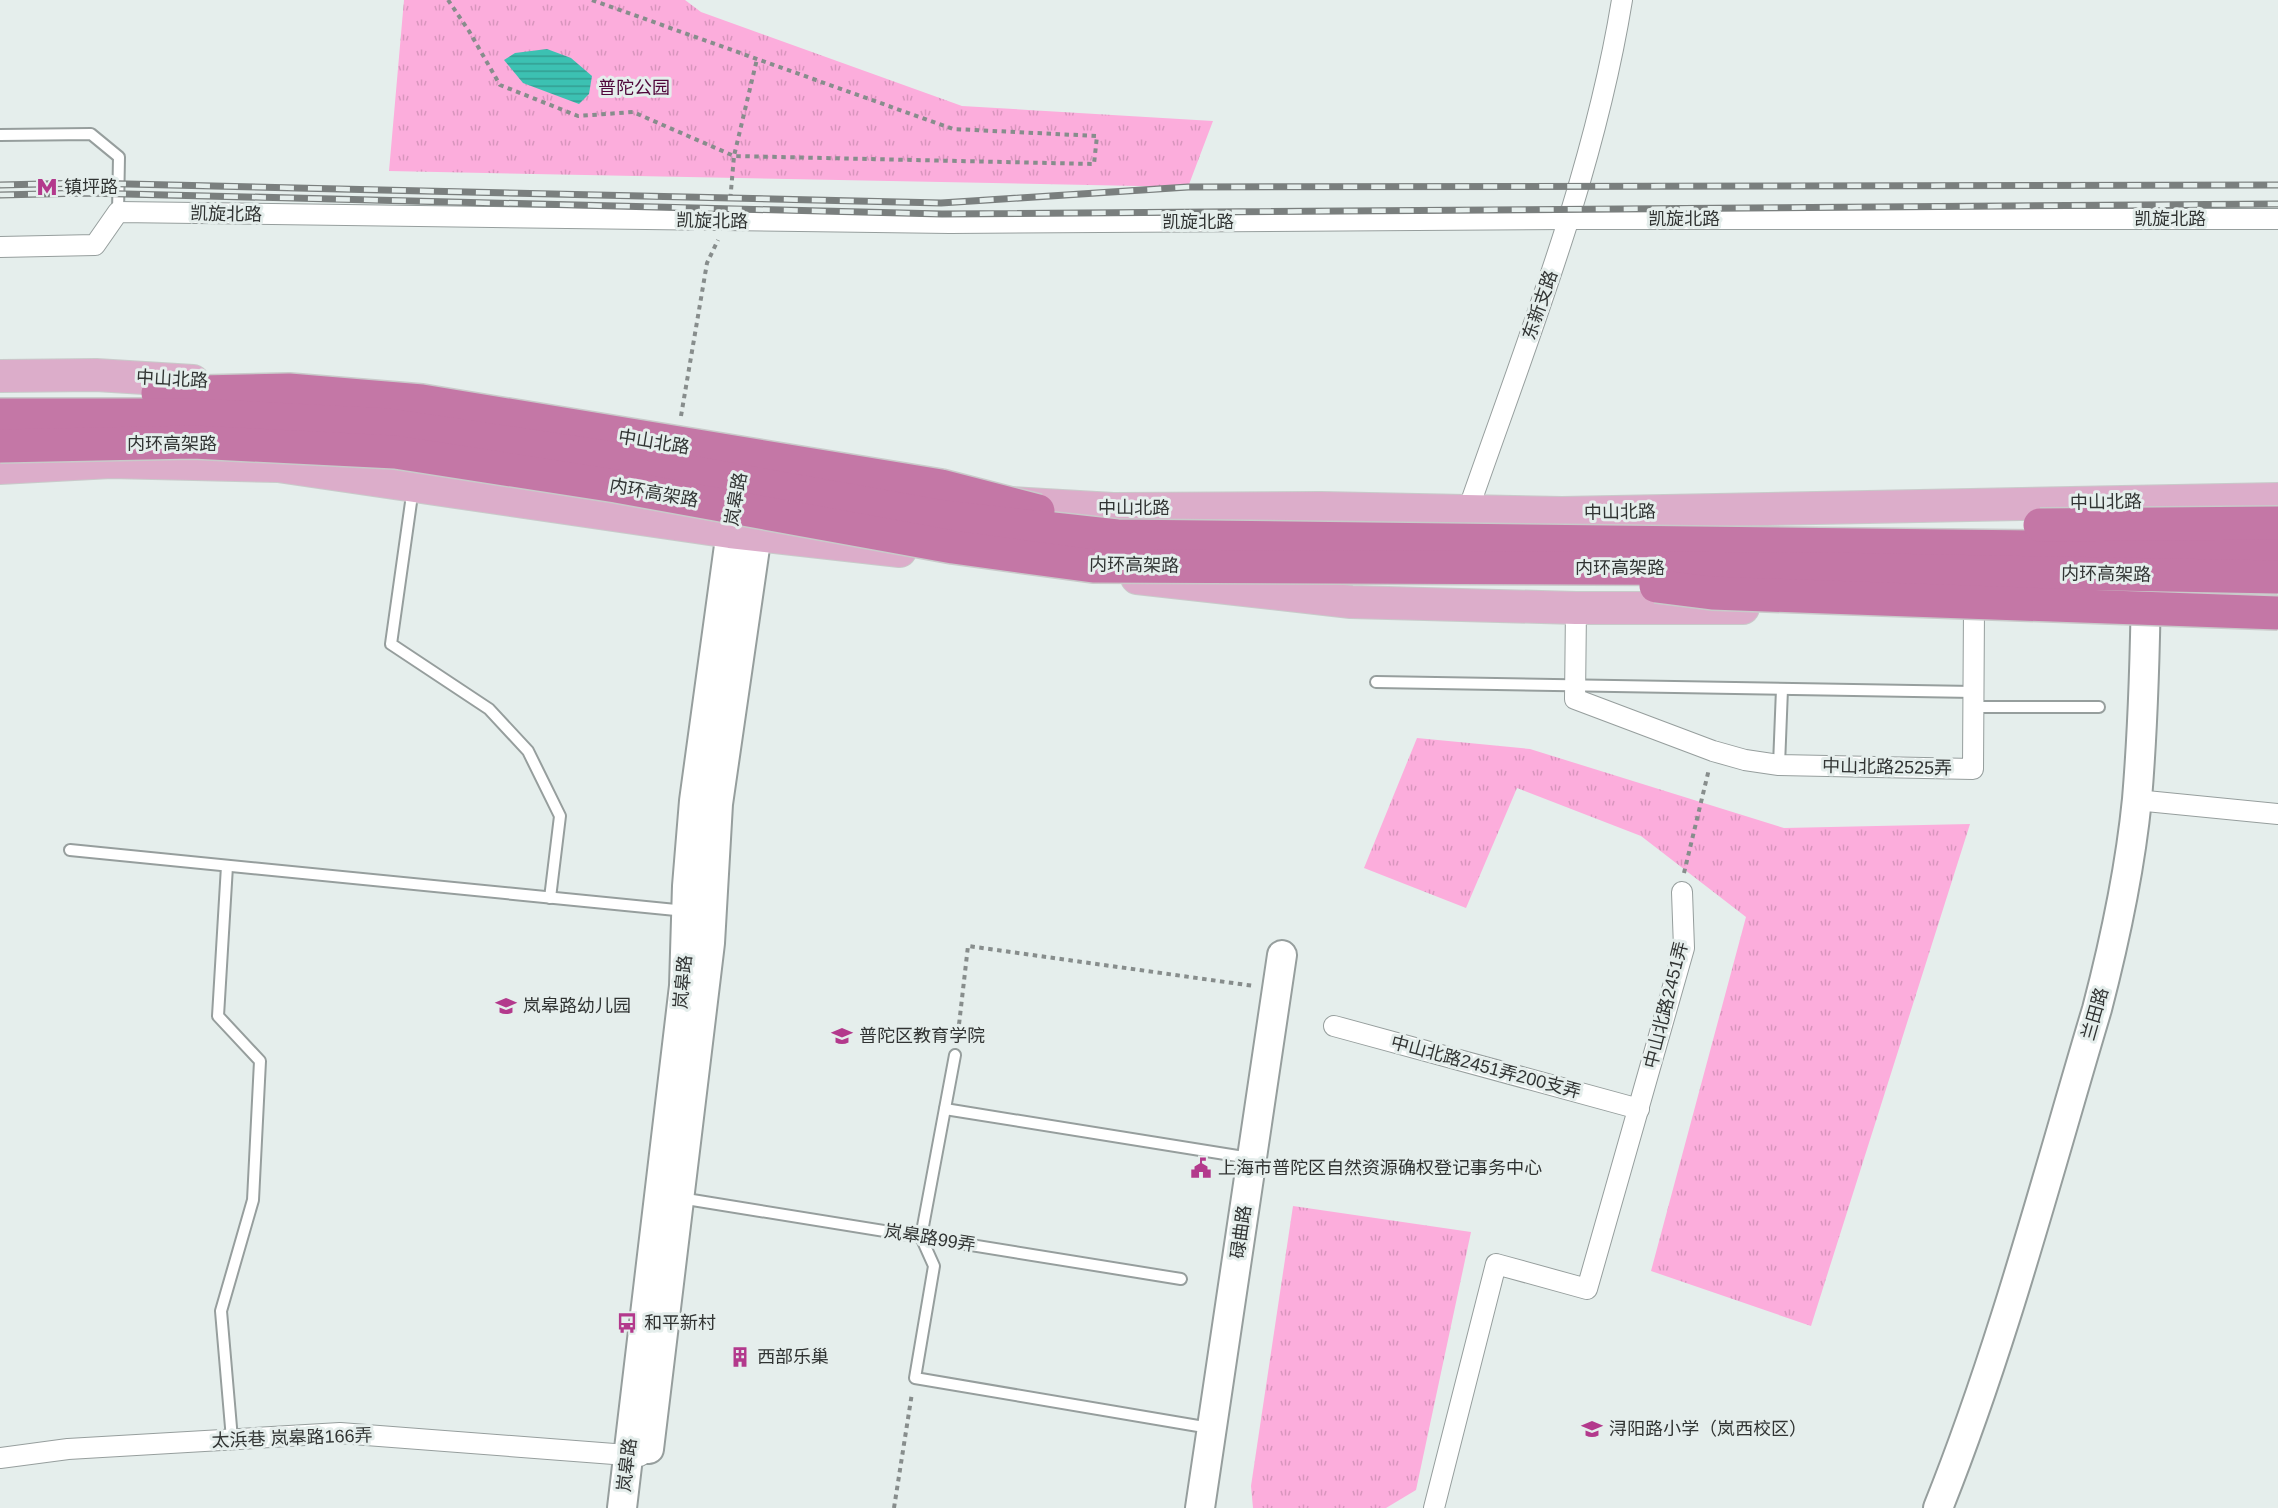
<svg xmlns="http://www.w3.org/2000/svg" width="2278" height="1508" viewBox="0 0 2278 1508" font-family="Helvetica,'Noto Sans SC',sans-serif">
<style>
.park{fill:url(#park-tufts)}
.water{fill:url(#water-rules)}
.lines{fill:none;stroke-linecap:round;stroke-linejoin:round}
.lane-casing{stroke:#969e9d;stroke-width:14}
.street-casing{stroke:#969e9d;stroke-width:22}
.secondary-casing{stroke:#969e9d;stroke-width:32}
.primary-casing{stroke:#c9caca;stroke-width:34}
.path{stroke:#878d8c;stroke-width:4;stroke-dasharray:4.5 4.5;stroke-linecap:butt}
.lane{stroke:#fff;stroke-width:10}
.street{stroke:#fff;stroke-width:20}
.secondary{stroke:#fff;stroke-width:28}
.primary{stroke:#dcadca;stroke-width:32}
.rail-casing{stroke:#7a7f7e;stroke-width:7}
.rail{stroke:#e5eeec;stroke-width:4.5;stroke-dasharray:14;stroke-linecap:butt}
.highway-bridge-casing{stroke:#c9caca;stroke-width:36;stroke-linecap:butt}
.highway-bridge{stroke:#c477a6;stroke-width:33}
.labels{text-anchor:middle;stroke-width:6;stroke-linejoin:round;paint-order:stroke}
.park-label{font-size:18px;fill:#50083b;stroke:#e5eeec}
.poi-label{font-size:18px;fill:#313433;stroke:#e5eeec;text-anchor:start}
.street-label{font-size:18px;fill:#313433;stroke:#e5eeec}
</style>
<defs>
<pattern id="park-tufts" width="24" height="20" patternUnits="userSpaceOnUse" patternTransform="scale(1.5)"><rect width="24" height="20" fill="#fcaddc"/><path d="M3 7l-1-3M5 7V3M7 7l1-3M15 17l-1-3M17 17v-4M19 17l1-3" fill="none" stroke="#d895bd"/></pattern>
<pattern id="water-rules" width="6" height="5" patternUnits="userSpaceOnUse" patternTransform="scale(1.5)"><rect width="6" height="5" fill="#3cc1b2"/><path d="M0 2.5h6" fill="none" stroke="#339e91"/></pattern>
</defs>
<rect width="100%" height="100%" fill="#e5eeec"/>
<g class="park">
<path d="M404,0H685L701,12L962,106L1213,121L1188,187L389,171Z"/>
<path d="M1417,738L1530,749L1784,828L1970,824L1811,1326L1651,1271L1746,917L1641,836L1517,788L1466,908L1364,868Z"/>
<path d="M1293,1206L1471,1232L1416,1490L1386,1508H1253L1251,1486Z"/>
</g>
<path class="water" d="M547,49L571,58L592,76L589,94L579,104L523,83L504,60L515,53Z"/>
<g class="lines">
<g class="lane-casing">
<g id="lane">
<path d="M0,135L91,134L119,157L118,212"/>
<path d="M413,488L391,644L489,709L528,751L560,816L550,898"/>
<path d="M1376,682L1974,692"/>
<path d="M1974,707H2099"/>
<path d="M1779,765L1782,689"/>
<path d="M70,850L686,911"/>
<path d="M227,866L218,1016L260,1061L253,1200L221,1311L232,1439"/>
<path d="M955,1055L921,1237L934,1266L915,1378L1210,1428"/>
<path d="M945,1109L1250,1158"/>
<path d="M680,1198L1181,1279"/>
</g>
</g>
<g class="street-casing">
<g id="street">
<path d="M0,247L95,245L118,212L950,223L1570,219H2278"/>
<path d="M1465,519C1524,348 1593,179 1622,0"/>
<path d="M1576,608L1575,699L1713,751L1745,760L1779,765L1973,769L1974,608"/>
<path d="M2136,800L2278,814"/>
<path d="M1334,1026L1639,1109"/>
<path d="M0,1458L68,1449L340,1433L640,1456"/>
<path d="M1434,1508L1496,1264L1587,1289L1684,948L1682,892"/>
</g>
</g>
<g class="secondary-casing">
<g id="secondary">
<path d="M649,1449L710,943L718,804L760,513"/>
<path d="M622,1508L684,986L687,886L694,801L734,509"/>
<path d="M1200,1508L1282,955"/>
<path d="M1938,1508C2003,1346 2047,1176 2097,1009C2115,940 2130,870 2137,799C2143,728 2145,656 2146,585"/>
</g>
</g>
<g class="primary-casing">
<g id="primary">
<path d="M0,376L96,375L193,381"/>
<path d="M0,468L111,462L278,466L730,532L900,551"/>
<path d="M1010,503L1113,509L1321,508L1562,513L2278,499"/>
<path d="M1137,578L1351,602L1576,608H1743"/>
</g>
</g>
<g class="path">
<path d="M448,0L469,31L500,85L578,116L633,112L734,156L730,202"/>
<path d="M592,0L953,129L1097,136L1094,164L734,156L757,59"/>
<path d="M681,416L707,263L718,240"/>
<path d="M1684,873L1709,769"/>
<path d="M957,1042L968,946L1254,986"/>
<path d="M894,1508L912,1393"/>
</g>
<use href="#lane" class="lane"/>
<use href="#street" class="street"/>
<use href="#secondary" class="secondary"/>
<use href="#primary" class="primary"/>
<g class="rail-casing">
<g id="rail">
<path d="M0,185L85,183L941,203L1188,187L2278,185"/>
<path d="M0,195L86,193L942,214L2278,204"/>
</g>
</g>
<use href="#rail" class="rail"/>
<g class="highway-bridge-casing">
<g id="highway-bridge">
<path d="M158,393L289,390L422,401L941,486L1038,511"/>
<path d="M0,415H197L389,425L606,457L944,517L1117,536L2278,550"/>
<path d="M0,446L193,442L395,452L616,486L953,547L1093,566L1830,569L2278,577"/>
<path d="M2040,525L2278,523"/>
<path d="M1656,586L1712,593L2278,613"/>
</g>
</g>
<use href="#highway-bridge" class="highway-bridge"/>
</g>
<defs>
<g id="metro-bare" transform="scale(1.62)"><path d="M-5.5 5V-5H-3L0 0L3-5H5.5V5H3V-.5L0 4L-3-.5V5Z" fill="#b3398c" stroke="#e5eeec" stroke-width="2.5" paint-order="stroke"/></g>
<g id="school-bare" transform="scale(1.62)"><path d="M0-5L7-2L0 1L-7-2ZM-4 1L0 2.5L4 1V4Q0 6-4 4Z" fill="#b3398c" stroke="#e5eeec" stroke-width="2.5" paint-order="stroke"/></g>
<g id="civic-bare" transform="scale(1.62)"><path d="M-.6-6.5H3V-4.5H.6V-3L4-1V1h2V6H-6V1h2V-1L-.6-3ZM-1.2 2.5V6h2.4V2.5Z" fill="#b3398c" stroke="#e5eeec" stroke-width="2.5" paint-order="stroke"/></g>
<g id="bus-bare" transform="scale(1.62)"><path d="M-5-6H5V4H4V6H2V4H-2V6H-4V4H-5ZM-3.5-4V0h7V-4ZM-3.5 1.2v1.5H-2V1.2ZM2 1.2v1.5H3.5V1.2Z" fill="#b3398c" stroke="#e5eeec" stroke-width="2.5" paint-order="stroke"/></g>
<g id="building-bare" transform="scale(1.62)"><path d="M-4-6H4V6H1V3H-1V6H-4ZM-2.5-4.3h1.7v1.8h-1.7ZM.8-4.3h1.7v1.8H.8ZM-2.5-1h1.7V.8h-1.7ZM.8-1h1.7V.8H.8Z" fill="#b3398c" stroke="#e5eeec" stroke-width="2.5" paint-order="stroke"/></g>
</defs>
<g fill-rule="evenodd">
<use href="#metro-bare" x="47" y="187"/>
<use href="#school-bare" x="506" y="1006"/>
<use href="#school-bare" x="842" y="1036"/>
<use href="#civic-bare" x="1201" y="1168"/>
<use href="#bus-bare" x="627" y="1323"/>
<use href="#building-bare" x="740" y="1357"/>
<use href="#school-bare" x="1592" y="1429"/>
</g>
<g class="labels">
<g class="park-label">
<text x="634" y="94">普陀公园</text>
</g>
<g class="poi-label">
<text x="64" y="193">镇坪路</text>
<text x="523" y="1012">岚皋路幼儿园</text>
<text x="859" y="1042">普陀区教育学院</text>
<text x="1218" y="1174">上海市普陀区自然资源确权登记事务中心</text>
<text x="644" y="1329">和平新村</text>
<text x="757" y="1363">西部乐巢</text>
<text x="1609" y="1435">浔阳路小学（岚西校区）</text>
</g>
<g class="street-label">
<text transform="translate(226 214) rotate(1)" y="6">凯旋北路</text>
<text x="1684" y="225">凯旋北路</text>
<text x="2170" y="225">凯旋北路</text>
<text transform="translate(712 221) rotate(1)" y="6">凯旋北路</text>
<text x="1198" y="228">凯旋北路</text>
<text transform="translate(1540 305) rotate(-71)" y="6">东新支路</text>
<text transform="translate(172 379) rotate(3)" y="6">中山北路</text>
<text transform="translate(654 442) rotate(9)" y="6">中山北路</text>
<text x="172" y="450">内环高架路</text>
<text transform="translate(654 493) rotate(10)" y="6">内环高架路</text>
<text transform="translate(736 499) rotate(-80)" y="6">岚皋路</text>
<text transform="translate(2106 502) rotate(-1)" y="6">中山北路</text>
<text x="1134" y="514">中山北路</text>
<text transform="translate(1620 512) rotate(-1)" y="6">中山北路</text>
<text transform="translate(1134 565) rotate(1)" y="6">内环高架路</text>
<text x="1620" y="574">内环高架路</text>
<text transform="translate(2106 574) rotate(1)" y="6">内环高架路</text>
<text transform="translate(1887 767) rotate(1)" y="6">中山北路2525弄</text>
<text transform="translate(683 982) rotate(-85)" y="6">岚皋路</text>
<text transform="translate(1666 1005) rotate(-76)" y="6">中山北路2451弄</text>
<text transform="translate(2095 1014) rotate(-74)" y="6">兰田路</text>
<text transform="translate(1486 1067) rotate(15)" y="6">中山北路2451弄200支弄</text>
<text transform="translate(1241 1232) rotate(-82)" y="6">碌曲路</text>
<text transform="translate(930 1238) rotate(9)" y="6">岚皋路99弄</text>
<text transform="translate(292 1438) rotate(-2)" y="6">太浜巷 岚皋路166弄</text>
<text transform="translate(627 1465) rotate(-83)" y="6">岚皋路</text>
</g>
</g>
</svg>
